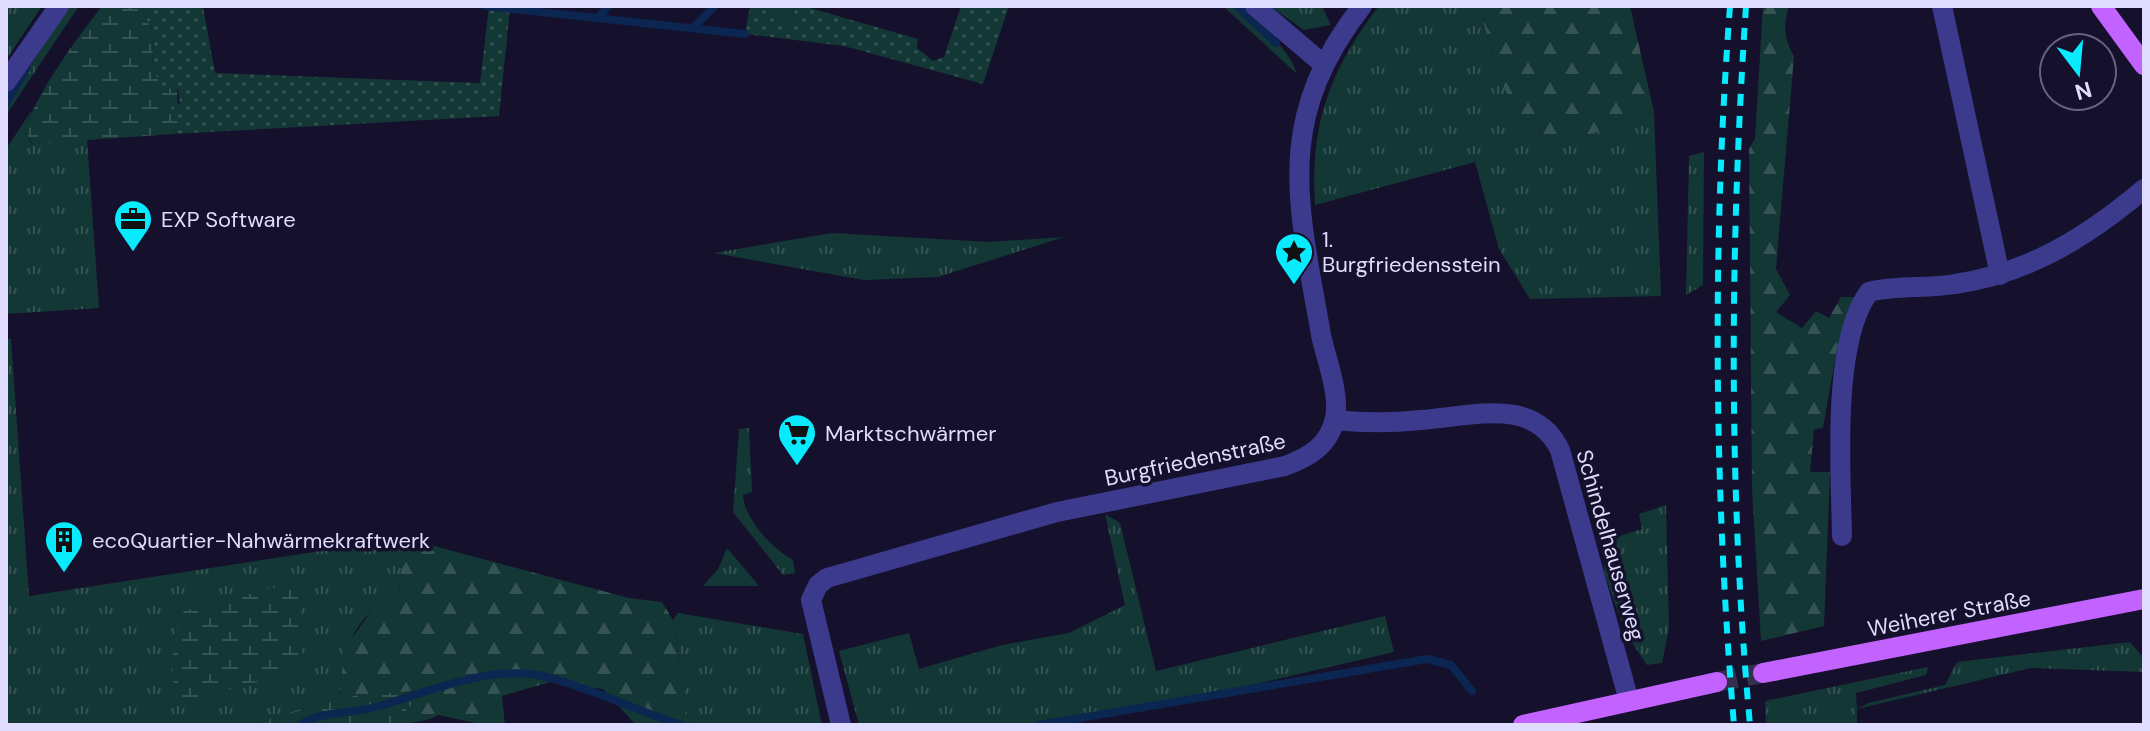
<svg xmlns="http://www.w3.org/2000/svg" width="2150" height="731" viewBox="0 0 2150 731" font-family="'DM Sans',sans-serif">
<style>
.grass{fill:url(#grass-tufts)}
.forest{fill:url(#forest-firs)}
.wetland{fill:url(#wetland-marsh)}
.park{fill:#133735}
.garden{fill:url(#garden-dots)}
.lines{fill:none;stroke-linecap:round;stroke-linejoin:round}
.stream{stroke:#0b2651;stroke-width:8}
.major-tunnel{stroke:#332f4c;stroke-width:20;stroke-dasharray:20 10;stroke-linecap:butt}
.minor{stroke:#3b3a8d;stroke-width:20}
.major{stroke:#c263ff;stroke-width:20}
.rail{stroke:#08ebff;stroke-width:6;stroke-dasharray:12 10;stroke-linecap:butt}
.labels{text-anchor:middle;stroke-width:7;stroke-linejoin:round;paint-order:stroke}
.poi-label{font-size:22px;fill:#dfdcff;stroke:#15102c;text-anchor:start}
.street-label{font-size:22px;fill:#dfdcff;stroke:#15102c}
</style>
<defs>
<pattern id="grass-tufts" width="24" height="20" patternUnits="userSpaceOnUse" patternTransform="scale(2)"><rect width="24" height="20" fill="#133735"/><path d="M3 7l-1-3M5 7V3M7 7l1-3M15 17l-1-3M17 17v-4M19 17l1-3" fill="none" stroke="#355353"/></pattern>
<pattern id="forest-firs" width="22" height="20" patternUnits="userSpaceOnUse" patternTransform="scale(2)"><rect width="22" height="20" fill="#133735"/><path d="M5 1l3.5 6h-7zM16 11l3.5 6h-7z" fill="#355353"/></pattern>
<pattern id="wetland-marsh" width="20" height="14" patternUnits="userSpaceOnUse" patternTransform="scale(2)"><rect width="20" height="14" fill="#133735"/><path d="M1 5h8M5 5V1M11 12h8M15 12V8" fill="none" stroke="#355353"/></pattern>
<pattern id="garden-dots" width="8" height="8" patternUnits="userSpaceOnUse" patternTransform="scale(2)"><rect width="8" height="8" fill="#133735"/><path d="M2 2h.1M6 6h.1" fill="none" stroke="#355353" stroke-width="1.8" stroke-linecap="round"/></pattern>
</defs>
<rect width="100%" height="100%" fill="#15102c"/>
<g class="grass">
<path d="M6,6H42L6,60Z"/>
<path d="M69,6H79L6,115V103Z"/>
<path d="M1223,6H1237C1258,25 1288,46 1297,74Z"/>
<path d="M1270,6H1322L1331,25L1304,30Z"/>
<path d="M1379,6H1479L1498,75L1523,125L1560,145L1654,112L1661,296L1530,299L1499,249L1475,162L1315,205C1310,123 1330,70 1379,6Z"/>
<path d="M32,110L24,130L32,144L87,139L99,308L6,314V149Z"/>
<path d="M1704,152L1703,285L1686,295L1689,156Z"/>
<path d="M832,233L990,242L1064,237L938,277L864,280L714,253Z"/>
<path d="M6,339H11L29,596L404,538L399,591C351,621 345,643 340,697L250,725H6Z"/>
<path d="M749,428L752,492L743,495C744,518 772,549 793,560L795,573L783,575L733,512L739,429Z"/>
<path d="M1666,505L1669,628L1662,663L1647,665L1625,632L1604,572L1607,540L1642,529L1639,514Z"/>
<path d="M1105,514L1120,523L1156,671L1385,616L1394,652L1195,698L1039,725H859L839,651L909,633L919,669L1002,645L1069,633L1125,605Z"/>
<path d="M727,548L759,586H703L718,569Z"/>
<path d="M678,613L803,634L822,725H689L673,620Z"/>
<path d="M2130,642L2144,658V672L2031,668L1857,709V725H1766L1765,701L1928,667L1926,675L1856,693L1857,709L1868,703L1945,685L1957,662Z"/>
</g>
<g class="forest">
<path d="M1479,6H1630L1654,112L1560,145L1522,125L1498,75Z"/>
<path d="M1763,6H1789C1783,25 1784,39 1794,56L1776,269L1790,295L1776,312L1802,328L1816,311L1829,318L1841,297H1857L1837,349L1823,428L1814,429L1810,472H1830L1824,626L1761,641L1752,488L1749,149L1755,138Z"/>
<path d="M404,538L629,598L662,602L673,620L689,725H636L603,689L550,682L502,696L505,725H485L438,715C417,731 284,725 250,725L340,697L344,649L375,606L399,591Z"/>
</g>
<g class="wetland">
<path d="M102,6H141L154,36L152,63L177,88L179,126L173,134L33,144L24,130C43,84 72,45 102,6Z"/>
<path d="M292,583L298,585L303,664L296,672L180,702C167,681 172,632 184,611Z"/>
<path d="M412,691L415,700L393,725H249L354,696Z"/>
</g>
<path class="park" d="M761,6H791L790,11L795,13L793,22L781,25Z"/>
<g class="garden">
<path d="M141,6H203L215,73L480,83L489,6L510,9L499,116L173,134L179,126L171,107L180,103L178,89L161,88L152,63L154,36Z"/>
<path d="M750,6H761L781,25L793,21L795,13L790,11L791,6H803L918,39L917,48L933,61L944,57L961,6H1009L983,84L844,46L745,34Z"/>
</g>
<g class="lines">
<g class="stream">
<path d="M485,6L745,34"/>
<path d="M1237,6L1276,43"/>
<path d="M597,18L609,6"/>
<path d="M693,28L713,8"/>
<path d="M6,103L26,69"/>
<path d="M300,725C323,710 350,714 376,707C426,693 490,664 543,676C586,686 637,711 681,725"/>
<path d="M1039,725L1427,659L1451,665L1472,691"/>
</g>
<path class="major-tunnel" d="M1717,682L1763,673"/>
<g class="minor">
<path d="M1255,6L1323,64"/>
<path d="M1942,6L2000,275"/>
<path d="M6,82L59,6"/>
<path d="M1335,420C1364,423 1392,423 1421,420C1469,417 1534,395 1560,450L1629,701"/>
<path d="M1842,536C1841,474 1831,343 1869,292C1896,285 1927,289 1955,284C2029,273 2087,237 2144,189"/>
<path d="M841,725L811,600L818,585L827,578L1057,512L1285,466C1309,457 1329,446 1335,418C1340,393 1326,359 1321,335C1298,202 1273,121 1362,6"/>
</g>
<g class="major">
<path d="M2101,6L2144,65"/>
<path d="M1763,673L2144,599"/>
<path d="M1523,725L1717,682"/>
</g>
<g class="rail">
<path d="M1730,6C1712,244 1714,487 1734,725"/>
<path d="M1746,6C1730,244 1728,487 1750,725"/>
</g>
</g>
<defs>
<g id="office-pin" transform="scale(2)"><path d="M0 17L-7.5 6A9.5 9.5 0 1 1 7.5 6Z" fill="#08ebff" stroke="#15102c"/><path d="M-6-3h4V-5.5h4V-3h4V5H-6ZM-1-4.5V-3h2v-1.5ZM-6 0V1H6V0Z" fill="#111"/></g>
<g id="sight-pin" transform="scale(2)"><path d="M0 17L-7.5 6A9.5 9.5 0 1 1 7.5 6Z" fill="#08ebff" stroke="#15102c"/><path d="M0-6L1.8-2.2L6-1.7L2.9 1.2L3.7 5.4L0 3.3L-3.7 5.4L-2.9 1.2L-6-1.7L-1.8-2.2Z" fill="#111"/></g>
<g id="supermarket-pin" transform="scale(2)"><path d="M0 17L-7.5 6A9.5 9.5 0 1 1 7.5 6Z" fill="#08ebff" stroke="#15102c"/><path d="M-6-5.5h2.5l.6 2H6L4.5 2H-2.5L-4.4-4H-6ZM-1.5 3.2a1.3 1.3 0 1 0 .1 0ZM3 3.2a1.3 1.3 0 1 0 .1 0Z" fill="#111"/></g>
<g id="building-pin" transform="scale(2)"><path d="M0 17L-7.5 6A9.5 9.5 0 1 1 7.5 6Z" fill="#08ebff" stroke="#15102c"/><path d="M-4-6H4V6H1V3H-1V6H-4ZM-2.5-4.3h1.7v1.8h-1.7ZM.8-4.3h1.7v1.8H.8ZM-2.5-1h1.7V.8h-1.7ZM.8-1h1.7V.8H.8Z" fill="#111"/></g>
</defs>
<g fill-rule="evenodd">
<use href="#office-pin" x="133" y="219"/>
<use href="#sight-pin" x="1294" y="252"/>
<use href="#supermarket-pin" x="797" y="433"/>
<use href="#building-pin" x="64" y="540"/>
</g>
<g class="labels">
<g class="poi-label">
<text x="161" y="227">EXP Software</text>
<text x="1322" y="247">1.<tspan x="1322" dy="25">Burgfriedensstein</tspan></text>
<text x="825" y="441">Marktschwärmer</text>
<text x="92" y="548">ecoQuartier-Nahwärmekraftwerk</text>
</g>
<g class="street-label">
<text transform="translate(1195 459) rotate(-12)" y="8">Burgfriedenstraße</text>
<text transform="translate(1611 545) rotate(74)" y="8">Schindelhauserweg</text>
<text transform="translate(1949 613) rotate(-11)" y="8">Weiherer Straße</text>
</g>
</g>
<rect width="2150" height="731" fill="none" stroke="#dfdcff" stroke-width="16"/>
<g transform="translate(2078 72) rotate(164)"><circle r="38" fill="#15102c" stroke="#666280" stroke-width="2"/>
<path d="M0-6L14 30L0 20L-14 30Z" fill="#08ebff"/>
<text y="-12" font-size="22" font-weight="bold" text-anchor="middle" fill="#dfdcff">N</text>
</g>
</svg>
